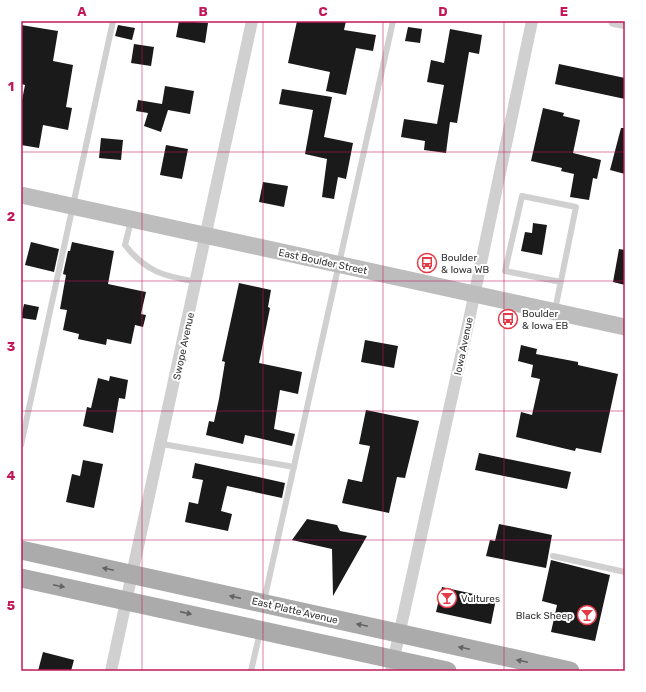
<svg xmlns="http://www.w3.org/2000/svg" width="646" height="692" viewBox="0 0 646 692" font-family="Rubik,sans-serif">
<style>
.building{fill:#1a1a1a}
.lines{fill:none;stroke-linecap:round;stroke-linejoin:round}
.lane{stroke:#d0d0d0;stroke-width:6}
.street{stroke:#d0d0d0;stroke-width:12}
.secondary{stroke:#bdbdbd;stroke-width:17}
.primary{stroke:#ababab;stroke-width:19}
.oneway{fill:#636363}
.grid{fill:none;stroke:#c2185b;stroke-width:1;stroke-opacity:0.55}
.labels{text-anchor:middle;stroke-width:4;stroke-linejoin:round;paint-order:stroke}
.poi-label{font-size:10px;fill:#333;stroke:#fff;text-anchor:start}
.street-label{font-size:10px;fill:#333;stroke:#fff}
.neatline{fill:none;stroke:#c2185b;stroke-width:1.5}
.grid-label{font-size:13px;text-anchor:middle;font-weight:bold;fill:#c2185b}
</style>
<rect width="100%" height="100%" fill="#fff"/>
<g class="building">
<path d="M179,21L208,23L205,43L176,37Z"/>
<path d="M297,21H346L344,30L376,35L373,51L356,48L346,95L326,91L330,72L288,63Z"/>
<path d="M21,25L58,31L53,61L73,65L66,107L72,108L68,130L43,125L39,148L21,145V105L25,85L21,84Z"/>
<path d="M118,25L135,28L132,40L115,36Z"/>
<path d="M408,27L422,29L420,43L405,41Z"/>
<path d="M450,29L482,35L479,54L469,52L457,123L450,122L446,153L424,150L425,141L401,137L404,119L437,124L444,85L427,82L431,60L444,63Z"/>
<path d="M134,44L154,47L151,66L131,63Z"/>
<path d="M559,64L625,78V99L555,84Z"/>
<path d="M165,86L194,91L190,114L168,110L161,132L144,126L148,113L136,111L138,100L162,104Z"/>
<path d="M282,89L332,97L324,137L353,143L346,179L338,177L334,199L322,197L327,159L305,154L313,110L279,104Z"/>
<path d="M543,108L564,113L563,116L580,120L573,153L601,160L597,179L593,178L589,200L570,197L574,174L561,171L562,168L531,161Z"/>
<path d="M621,128H625V174L610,170Z"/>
<path d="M101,138L123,140L121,160L99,158Z"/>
<path d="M166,145L188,149L182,179L160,175Z"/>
<path d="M263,182L288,186L284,207L259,202Z"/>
<path d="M533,223L547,225L542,255L521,251L525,232L532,233Z"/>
<path d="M31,242L59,249L54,272L25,265Z"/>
<path d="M72,242L114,251L108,284L146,292L141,314L146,315L143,327L135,325L131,344L107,339L106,345L78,339L79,334L63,330L67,310L60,309L66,275L63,274L68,251H70Z"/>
<path d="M619,249L625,250V285L613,282Z"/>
<path d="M239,283L271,290L268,307L270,308L259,363L302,372L298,394L280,390L274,429L295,434L292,446L245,435L243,444L206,435L209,421L214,422L219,399L225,362L222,361Z"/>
<path d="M24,304L39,307L36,320L21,318Z"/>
<path d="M365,340L398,346L394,368L361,362Z"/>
<path d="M521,345L537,349L536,354L578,362V365L618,374L601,453L576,448L575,451L516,437L521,412L532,415L540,379L531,377L533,365L518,361Z"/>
<path d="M110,376L128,380L125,399L119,398L113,433L83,426L87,407L91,408L98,378L109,381Z"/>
<path d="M366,410L419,421L405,478L397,477L389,513L342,503L348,479L362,482L370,446L359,444Z"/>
<path d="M479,453L571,472L567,489L475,470Z"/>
<path d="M83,460L103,464L94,508L66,502L72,474L80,476Z"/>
<path d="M195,463L285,483L282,498L227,486L221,511L232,514L228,531L185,522L189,502L198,504L203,480L192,478Z"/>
<path d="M307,519L337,525L340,531L367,536L333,596L332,549L292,540Z"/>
<path d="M499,524L552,535L546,568L486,556L490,540L495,541Z"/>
<path d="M551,560L610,575L595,641L551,632L557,605L542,601Z"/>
<path d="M442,587L496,599L491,624L436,612Z"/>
<path d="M43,652L74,660L71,671H38Z"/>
</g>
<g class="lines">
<g class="lane">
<path d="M131,221L125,245C146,272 164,276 197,282"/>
<path d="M555,310L576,207L522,196L505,271L561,282"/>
<path d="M162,444L294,467"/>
<path d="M21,445L113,21"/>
<path d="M553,556L625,572"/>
<path d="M264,601L393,21"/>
<path d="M251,671L260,632"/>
</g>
<g class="street">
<path d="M614,21L625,23"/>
<path d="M111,671L252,21"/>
<path d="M391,671L469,320L532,21"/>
</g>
<path class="secondary" d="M21,195L625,327"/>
<g class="primary">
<path d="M21,550L570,671"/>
<path d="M21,578L447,671"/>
</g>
</g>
<defs><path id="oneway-solid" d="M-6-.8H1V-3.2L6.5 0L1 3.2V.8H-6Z"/></defs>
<g class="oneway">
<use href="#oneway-solid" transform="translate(108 569) rotate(-168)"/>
<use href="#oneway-solid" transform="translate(59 586) rotate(12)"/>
<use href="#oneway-solid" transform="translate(235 597) rotate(-167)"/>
<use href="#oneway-solid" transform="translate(186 613) rotate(13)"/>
<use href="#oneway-solid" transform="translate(362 625) rotate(-168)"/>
<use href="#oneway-solid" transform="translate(464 648) rotate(-168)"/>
<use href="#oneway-solid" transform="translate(522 661) rotate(-168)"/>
</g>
<path class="grid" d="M142,21V671M263,21V671M383,21V671M504,21V671M21,152H625M21,281H625M21,411H625M21,540H625"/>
<defs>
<g id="bus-ring" transform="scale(1)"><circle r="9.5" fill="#fff" stroke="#e63946" stroke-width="1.5"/><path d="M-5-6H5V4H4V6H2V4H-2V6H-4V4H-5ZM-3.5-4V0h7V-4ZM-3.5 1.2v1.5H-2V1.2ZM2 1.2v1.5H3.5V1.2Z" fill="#e63946"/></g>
<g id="bar-ring" transform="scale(1)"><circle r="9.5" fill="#fff" stroke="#e63946" stroke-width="1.5"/><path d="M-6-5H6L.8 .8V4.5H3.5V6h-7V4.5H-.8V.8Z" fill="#e63946"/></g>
</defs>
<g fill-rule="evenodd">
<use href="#bus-ring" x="427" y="263"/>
<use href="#bus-ring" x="508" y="319"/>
<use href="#bar-ring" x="447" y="598"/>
<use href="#bar-ring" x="587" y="615"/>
</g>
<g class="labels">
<g class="poi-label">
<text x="441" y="261">Boulder<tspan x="441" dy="12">&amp; Iowa WB</tspan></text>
<text x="522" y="317">Boulder<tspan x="522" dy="12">&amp; Iowa EB</tspan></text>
<text x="461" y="602">Vultures</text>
<text x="573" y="619" text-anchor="end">Black Sheep</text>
</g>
<g class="street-label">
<text transform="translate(323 261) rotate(12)" y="4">East Boulder Street</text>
<text transform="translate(183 346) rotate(-78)" y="4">Swope Avenue</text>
<text transform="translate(463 346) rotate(-78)" y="4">Iowa Avenue</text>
<text transform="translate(295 610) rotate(13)" y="4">East Platte Avenue</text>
</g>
</g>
<rect width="646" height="692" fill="none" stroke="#ffffff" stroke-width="44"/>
<rect x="22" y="22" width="602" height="648" class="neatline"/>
<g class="grid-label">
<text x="82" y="16">A</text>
<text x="203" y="16">B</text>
<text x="323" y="16">C</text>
<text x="443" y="16">D</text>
<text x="564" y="16">E</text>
<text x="11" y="91">1</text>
<text x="11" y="221">2</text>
<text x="11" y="351">3</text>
<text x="11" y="480">4</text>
<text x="11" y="610">5</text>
</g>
</svg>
